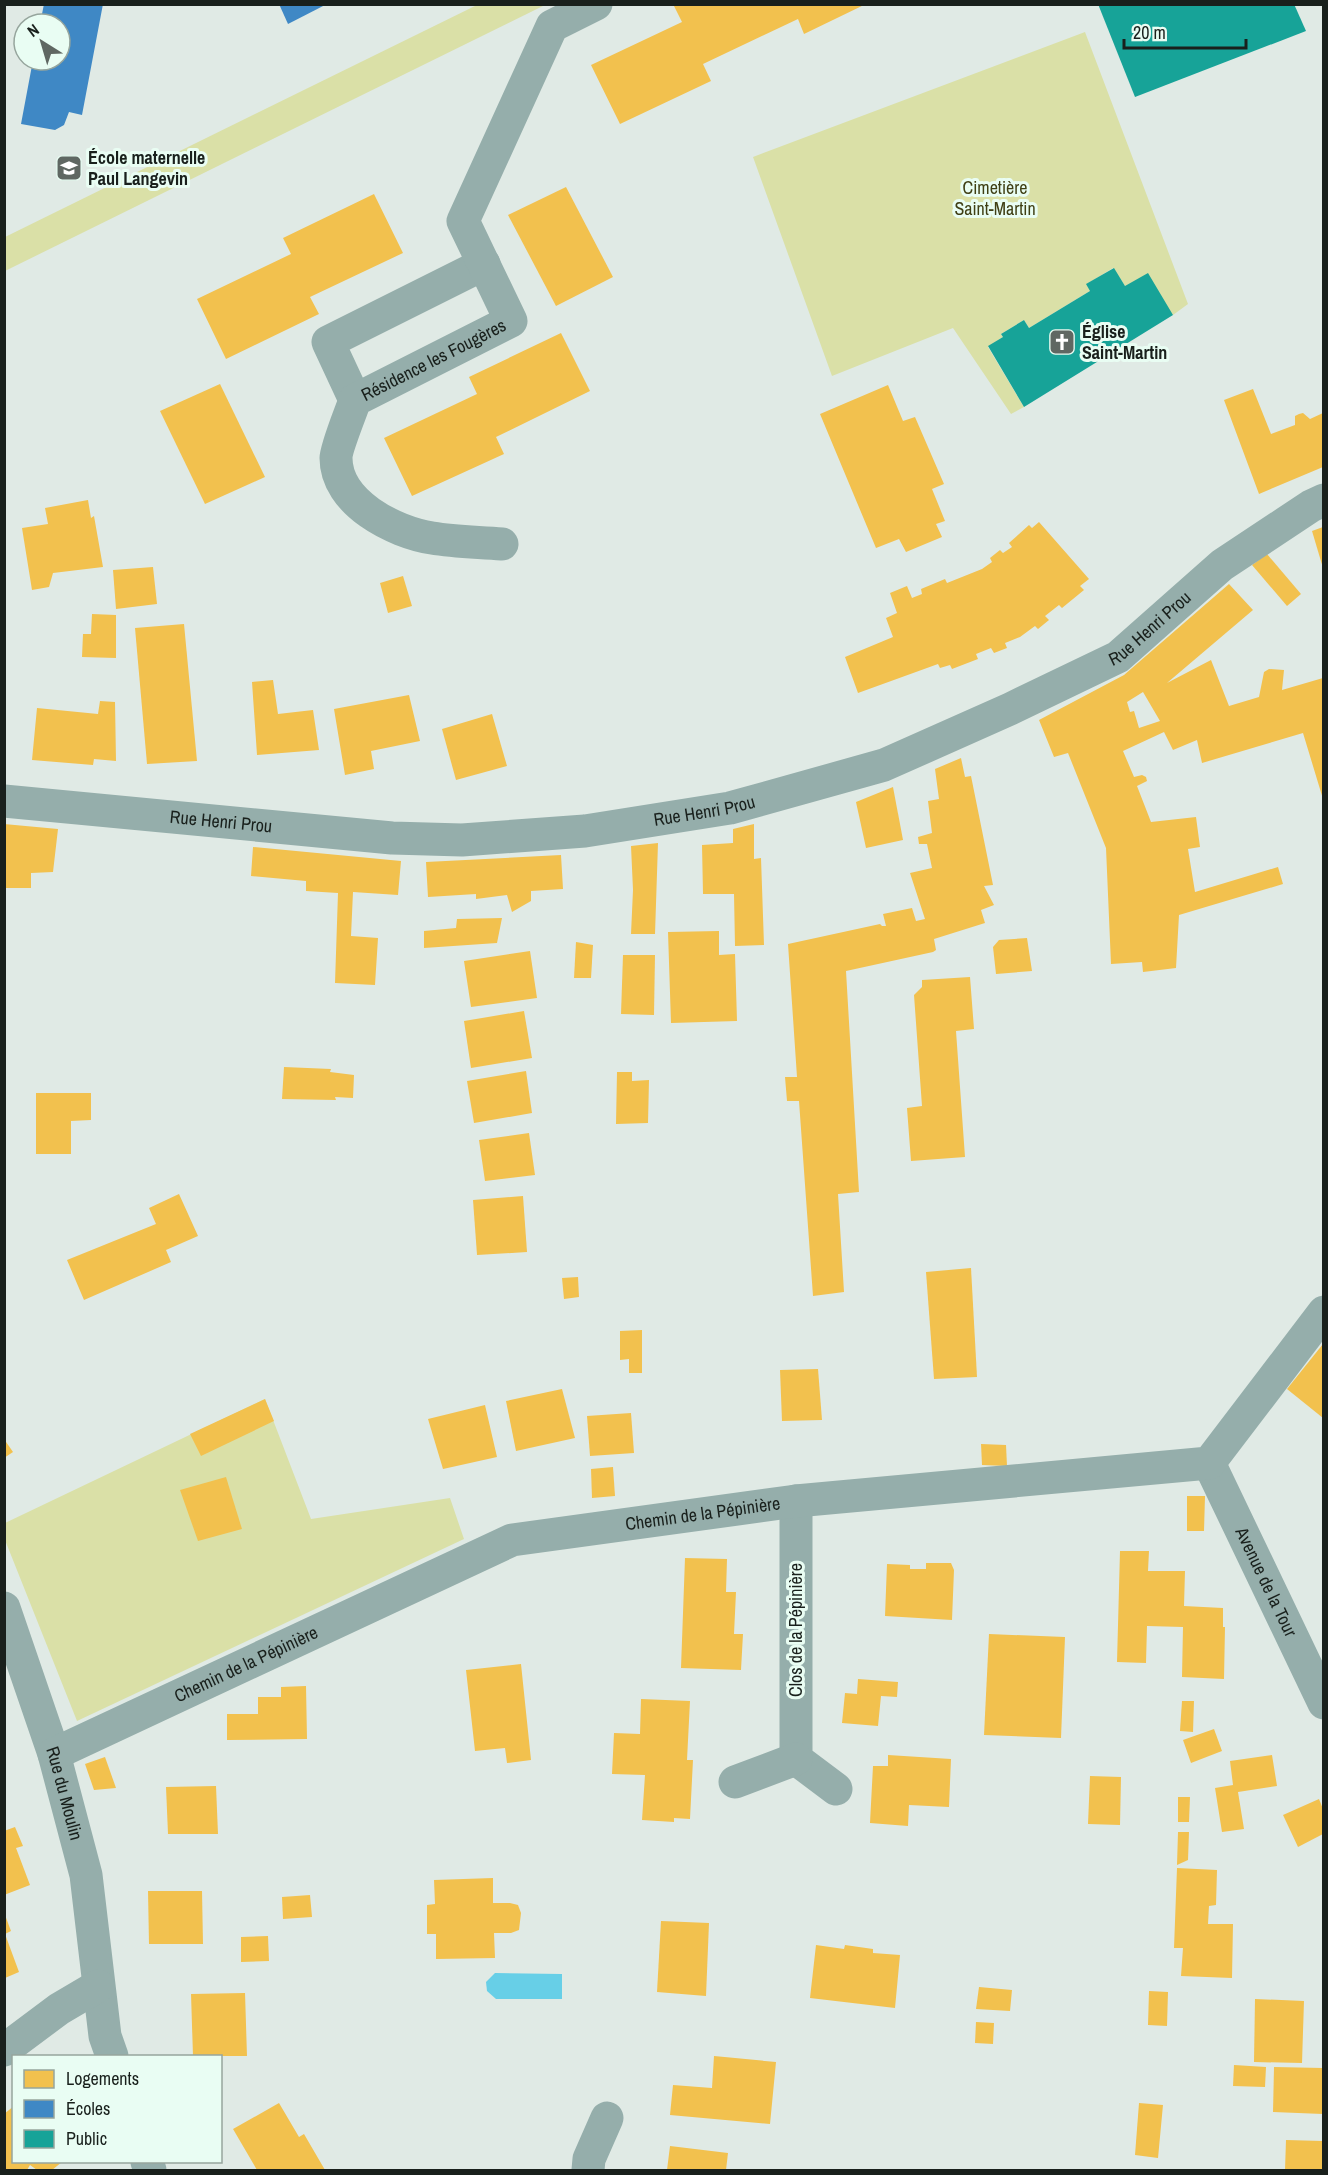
<svg xmlns="http://www.w3.org/2000/svg" width="1328" height="2175" viewBox="0 0 1328 2175" font-family="'Archivo Narrow',sans-serif">
<style>
.green{fill:#dae0a7}
.water{fill:#67cfe7}
.homes{fill:#f2c14e;fill-rule:evenodd}
.schools{fill:#3f88c5}
.public{fill:#17a398}
.lines{fill:none;stroke-linecap:round;stroke-linejoin:round}
.minor{stroke:#95aeab;stroke-width:33}
.labels{text-anchor:middle;stroke-width:6;stroke-linejoin:round;paint-order:stroke}
.poi-label{font-size:18px;font-weight:bold;fill:#19201c;stroke:#e9fdf3;text-anchor:start}
.park-label{font-size:18px;fill:#3f3f14;stroke:#e9fdf3}
.street-label{font-size:18px;fill:#19201c;stroke:#e9fdf3}
</style>
<rect width="100%" height="100%" fill="#e0eae5"/>
<g class="green">
<path d="M479,4L545,5L5,271V237Z"/>
<path d="M1085,32L1188,304L1173,315L1125,286L1113,268L1087,284L1090,291L1029,328L1024,320L1001,334L1003,337L988,347L1024,407L1011,414L953,328L832,376L753,157Z"/>
<path d="M265,1399L311,1519L450,1498L464,1539L77,1721L5,1540V1523Z"/>
</g>
<path class="water" d="M495,1973L562,1974V1999H496L487,1991L486,1982Z"/>
<g class="homes">
<path d="M678,4H866L804,34L798,19L703,64L711,81L620,124L591,65L682,22L674,6Z"/>
<path d="M566,187L613,277L556,306L508,215Z"/>
<path d="M374,194L403,253L310,297L319,314L226,359L197,299L291,254L283,238Z"/>
<path d="M561,333L590,391L496,437L504,454L412,496L384,438L477,394L469,377Z"/>
<path d="M220,384L265,477L205,504L160,411Z"/>
<path d="M888,385L903,421L915,417L944,484L932,489L945,521L936,524L942,537L906,552L899,539L876,548L820,414Z"/>
<path d="M1253,389L1271,434L1295,425V416L1299,414L1303,413L1310,419L1323,413V467L1259,494L1224,400Z"/>
<path d="M88,500L91,518L94,516L103,567L53,573L49,587L32,590L22,528L48,524L45,508Z"/>
<path d="M1039,522L1089,579L1080,586L1084,590L1062,608L1059,605L1045,616L1049,620L1038,629L1035,626L1020,637L1005,643L1007,648L994,653L991,648L976,654L978,659L952,669L950,665L940,668L938,664L858,693L845,657L893,637L886,618L897,613L890,593L907,586L912,598L922,594L921,589L945,579L947,583L982,569L992,562L990,558L1000,550L1003,553L1012,547L1009,543L1029,525L1032,528Z"/>
<path d="M1323,527V568L1312,531Z"/>
<path d="M1267,554L1301,594L1287,606L1252,565Z"/>
<path d="M153,567L157,604L116,609L113,570Z"/>
<path d="M403,576L412,606L388,613L380,583Z"/>
<path d="M1229,584L1253,610L1167,683L1211,660L1229,706L1259,697L1264,672L1269,669L1284,670L1282,690L1323,678V799L1303,733L1202,763L1197,740L1173,750L1164,732L1123,751L1134,777L1142,775L1146,777L1147,781L1137,786L1151,822L1196,817L1200,847L1188,849L1195,892L1278,867L1283,884L1179,915L1176,968L1143,972L1142,962L1111,964L1106,848L1068,753L1054,757L1039,720L1124,675ZM1143,692L1160,721L1139,728L1134,711L1130,712L1127,702Z"/>
<path d="M92,614L116,615V658L82,657L83,634H91Z"/>
<path d="M184,624L197,761L147,764L135,628Z"/>
<path d="M273,680L278,714L313,710L319,750L257,755L252,682Z"/>
<path d="M409,695L420,741L371,751L374,769L345,775L334,709Z"/>
<path d="M100,701L115,702L116,761L94,759L93,765L32,760L37,708L98,714Z"/>
<path d="M492,714L507,766L456,780L442,729Z"/>
<path d="M961,758L965,777L971,776L993,885L984,886L994,905L981,910L985,923L934,939L936,950L933,952L846,971L859,1192L838,1194L844,1292L813,1296L799,1101H787L785,1077H797L788,944L880,924L882,926H886L883,914L912,908L916,921L925,919L910,873L932,868L927,844H919L918,837L932,833L928,801L939,799L935,769Z"/>
<path d="M893,787L903,840L866,848L856,802Z"/>
<path d="M4,824L58,829L53,872L31,873V888H4Z"/>
<path d="M754,824V859L761,858L764,945L735,946L734,894H703L702,845L733,843V829Z"/>
<path d="M658,843L655,934H631L633,890L631,846Z"/>
<path d="M253,847L401,861L398,895L353,892L351,936L378,938L375,985L335,983L338,893L306,891V881L251,876Z"/>
<path d="M561,855L563,889L531,891V901L512,912L507,895L476,899V894L428,897L426,862Z"/>
<path d="M502,918L497,943L424,948V931L456,928L457,919Z"/>
<path d="M719,931V955L735,954L737,1021L671,1023L668,932Z"/>
<path d="M1027,938L1032,971L996,974L993,947L999,940Z"/>
<path d="M576,942L593,945L591,978H574Z"/>
<path d="M530,951L537,998L471,1007L464,961Z"/>
<path d="M623,955H655L654,1015L621,1014Z"/>
<path d="M970,977L974,1029L956,1031L965,1157L911,1161L907,1108L922,1106L914,995L922,987V980Z"/>
<path d="M524,1011L532,1058L471,1068L464,1021Z"/>
<path d="M284,1067L331,1069L330,1072L354,1075L353,1098L335,1097L336,1100L282,1099Z"/>
<path d="M526,1071L532,1113L474,1123L467,1081Z"/>
<path d="M617,1072H632V1081L649,1080L648,1123L616,1124Z"/>
<path d="M36,1093H91V1120L71,1121V1154H36Z"/>
<path d="M529,1133L535,1175L485,1181L479,1140Z"/>
<path d="M179,1194L198,1236L166,1250L171,1262L84,1300L67,1260L156,1224L149,1208Z"/>
<path d="M523,1196L527,1252L477,1255L473,1200Z"/>
<path d="M971,1268L977,1377L934,1379L926,1272Z"/>
<path d="M578,1277L579,1297L564,1299L562,1278Z"/>
<path d="M642,1330V1373H629V1359L620,1360V1331Z"/>
<path d="M1323,1344V1418L1287,1389Z"/>
<path d="M818,1369L822,1420L782,1421L780,1370Z"/>
<path d="M562,1389L575,1438L516,1451L506,1401Z"/>
<path d="M265,1399L274,1421L201,1456L190,1434Z"/>
<path d="M485,1405L497,1457L443,1469L428,1419Z"/>
<path d="M631,1413L634,1453L590,1456L587,1416Z"/>
<path d="M4,1439L13,1452L4,1458Z"/>
<path d="M981,1444L1006,1445L1007,1466L982,1465Z"/>
<path d="M613,1467L615,1496L592,1498L591,1469Z"/>
<path d="M226,1477L242,1529L198,1541L180,1490Z"/>
<path d="M1187,1496H1205L1204,1531H1187Z"/>
<path d="M1120,1551H1149L1148,1571H1185L1184,1606L1223,1608V1627H1225L1224,1679L1182,1677L1183,1627L1147,1626L1146,1663L1117,1662Z"/>
<path d="M685,1558L727,1559L726,1592H736L734,1634H743L741,1670L681,1668Z"/>
<path d="M926,1563H951L954,1570L952,1620L885,1616L887,1564L910,1565V1569H926Z"/>
<path d="M989,1634L1065,1637L1061,1738L984,1735Z"/>
<path d="M521,1664L531,1760L507,1763L505,1748L475,1751L466,1670Z"/>
<path d="M858,1679L898,1682L897,1697L881,1696L878,1726L842,1723L845,1693L857,1694Z"/>
<path d="M306,1686L307,1739L227,1740V1714H258V1697H281V1687Z"/>
<path d="M641,1699L690,1701L687,1760H693L690,1819L674,1818V1822L642,1820L645,1775L612,1774L614,1733L640,1734Z"/>
<path d="M1182,1701H1194L1193,1732L1180,1731Z"/>
<path d="M1214,1729L1222,1751L1191,1763L1183,1740Z"/>
<path d="M888,1755L951,1759L949,1807L909,1805L908,1826L870,1823L873,1766H888Z"/>
<path d="M1272,1755L1277,1786L1238,1792L1244,1829L1222,1832L1215,1788L1233,1785L1230,1761Z"/>
<path d="M105,1757L116,1788L94,1790L85,1764Z"/>
<path d="M1090,1776L1121,1777L1120,1825L1088,1824Z"/>
<path d="M216,1786L218,1834H168L166,1787Z"/>
<path d="M1178,1797H1190L1189,1822H1178Z"/>
<path d="M1319,1799L1323,1809V1834L1298,1847L1283,1815Z"/>
<path d="M15,1827L23,1846L16,1848L30,1885L4,1895V1831Z"/>
<path d="M1178,1832H1189L1188,1860L1177,1865Z"/>
<path d="M1177,1868L1217,1870L1216,1905L1209,1906L1208,1924H1233L1232,1978L1181,1976L1183,1948H1174Z"/>
<path d="M493,1878V1903H510L518,1905L521,1913L519,1930L511,1933H494L495,1958L436,1959V1934H427V1905L435,1904L434,1880Z"/>
<path d="M148,1891H202L203,1944H149Z"/>
<path d="M310,1895L312,1917L283,1919L282,1897Z"/>
<path d="M5,1915L11,1931L5,1934L19,1972L5,1978Z"/>
<path d="M661,1921L709,1923L706,1996L657,1992Z"/>
<path d="M268,1936L269,1961L241,1962V1937Z"/>
<path d="M816,1945L844,1949L845,1945L873,1949V1953L900,1955L895,2008L810,1998Z"/>
<path d="M979,1987L1012,1990L1010,2011L976,2009Z"/>
<path d="M1149,1991L1168,1992L1167,2026L1148,2025Z"/>
<path d="M245,1993L247,2056H193L191,1994Z"/>
<path d="M1255,1999L1304,2001L1302,2063L1254,2062Z"/>
<path d="M976,2022L994,2023L993,2044L975,2043Z"/>
<path d="M714,2056L776,2062L770,2124L670,2115L673,2085L712,2088Z"/>
<path d="M1234,2065L1266,2067L1265,2087L1233,2086Z"/>
<path d="M1274,2067L1323,2068V2114L1273,2112Z"/>
<path d="M279,2103L299,2137L304,2134L325,2170H257L233,2129Z"/>
<path d="M1139,2103L1163,2105L1158,2158L1135,2155Z"/>
<path d="M14,2106V2162H62L52,2170H37L30,2165L27,2170H4V2114Z"/>
<path d="M1286,2140L1323,2141V2170H1285Z"/>
<path d="M670,2146L728,2153L726,2170H667Z"/>
</g>
<g class="schools">
<path d="M44,4H103L82,115L69,112L64,125L55,130L21,124L33,60H60V24H40Z"/>
<path d="M279,4H327L288,24Z"/>
</g>
<g class="public">
<path d="M1098,4H1294L1306,31L1135,97Z"/>
<path d="M1114,268L1125,286L1148,273L1173,315L1024,407L988,346L1003,337L1001,334L1024,320L1029,328L1090,291L1086,284Z"/>
</g>
<g class="lines">
<g class="minor">
<path d="M355,400L328,342L484,264"/>
<path id="s1" d="M502,544C479,542 455,542 432,538C394,532 336,503 336,458C336,448 351,412 355,400L511,321L463,221L552,26L596,4"/>
<path id="s2" d="M4,801L392,838L462,840L585,831L730,808L884,765L1010,709L1118,657L1222,565L1311,506L1324,500"/>
<path id="s3" d="M1209,1463L1324,1703"/>
<path d="M796,1501V1759L836,1789"/>
<path id="s4" d="M4,1608L54,1754L86,1875L105,2036L112,2056"/>
<path id="s5" d="M54,1754L512,1540L796,1501L1209,1463L1324,1312"/>
<path d="M735,1782L796,1759"/>
<path d="M4,2050L59,2009L98,1986"/>
<path d="M147,2162L150,2170"/>
<path d="M588,2170L589,2159L607,2118"/>
</g>
</g>
<defs>
<g id="school-square" transform="scale(1.35)"><rect x="-9" y="-9" width="18" height="18" rx="4" fill="#5f6762" stroke="#e9fdf3"/><path d="M0-5L7-2L0 1L-7-2ZM-4 1L0 2.5L4 1V4Q0 6-4 4Z" fill="#fff"/></g>
<g id="church-square" transform="scale(1.35)"><rect x="-9" y="-9" width="18" height="18" rx="4" fill="#5f6762" stroke="#e9fdf3"/><path d="M-1.2-6h2.4v3.5h3.3v2.4h-3.3V6h-2.4V-.1h-3.3v-2.4h3.3Z" fill="#fff"/></g>
</defs>
<g fill-rule="evenodd">
<use href="#school-square" x="69" y="168"/>
<use href="#church-square" x="1062" y="342"/>
</g>
<g class="labels">
<g class="poi-label">
<text x="88" y="164">École maternelle<tspan x="88" dy="21">Paul Langevin</tspan></text>
<text x="1082" y="338">Église<tspan x="1082" dy="21">Saint-Martin</tspan></text>
</g>
<g class="park-label">
<text x="995" y="194">Cimetière<tspan x="995" dy="21">Saint-Martin</tspan></text>
</g>
<g class="street-label">
<text dy="6" stroke="none"><textPath href="#s1" startOffset="354">Résidence les Fougères</textPath></text>
<text dy="6" stroke="none"><textPath href="#s2" startOffset="1190">Rue Henri Prou</textPath></text>
<text dy="6" stroke="none"><textPath href="#s2" startOffset="704">Rue Henri Prou</textPath></text>
<text dy="6" stroke="none"><textPath href="#s2" startOffset="218">Rue Henri Prou</textPath></text>
<text dy="6" stroke="none"><textPath href="#s5" startOffset="698">Chemin de la Pépinière</textPath></text>
<text dy="6" stroke="none"><textPath href="#s3" startOffset="132">Avenue de la Tour</textPath></text>
<text transform="translate(796 1630) rotate(-90)" y="6">Clos de la Pépinière</text>
<text dy="6" stroke="none"><textPath href="#s5" startOffset="212">Chemin de la Pépinière</textPath></text>
<text dy="6" stroke="none"><textPath href="#s4" startOffset="195">Rue du Moulin</textPath></text>
</g>
</g>
<rect width="1328" height="2175" fill="none" stroke="#19201c" stroke-width="12"/>
<rect x="12" y="2055" width="210" height="108" fill="#e9fdf3" stroke="#96a59d" stroke-width="1.5"/>
<rect x="24" y="2070" width="30" height="18" fill="#f2c14e" stroke="#96a59d" stroke-width="1.5"/>
<text x="66" y="2085" font-size="18" fill="#19201c">Logements</text>
<rect x="24" y="2100" width="30" height="18" fill="#3f88c5" stroke="#96a59d" stroke-width="1.5"/>
<text x="66" y="2115" font-size="18" fill="#19201c">Écoles</text>
<rect x="24" y="2130" width="30" height="18" fill="#17a398" stroke="#96a59d" stroke-width="1.5"/>
<text x="66" y="2145" font-size="18" fill="#19201c">Public</text>
<g transform="translate(42 42) rotate(323)"><circle r="28" fill="#e9fdf3" stroke="#96a59d" stroke-width="1.5"/>
<path d="M0-4.5L10 22L0 15L-10 22Z" fill="#5f6762"/>
<text y="-9" font-size="16" font-weight="bold" text-anchor="middle" fill="#19201c">N</text>
</g>
<path d="M1124 39v9h122v-9" fill="none" stroke="#19201c" stroke-width="3"/>
<text x="1133" y="39" font-size="18" fill="#19201c" stroke="#e9fdf3" stroke-width="4.5" paint-order="stroke">20 m</text>
</svg>
